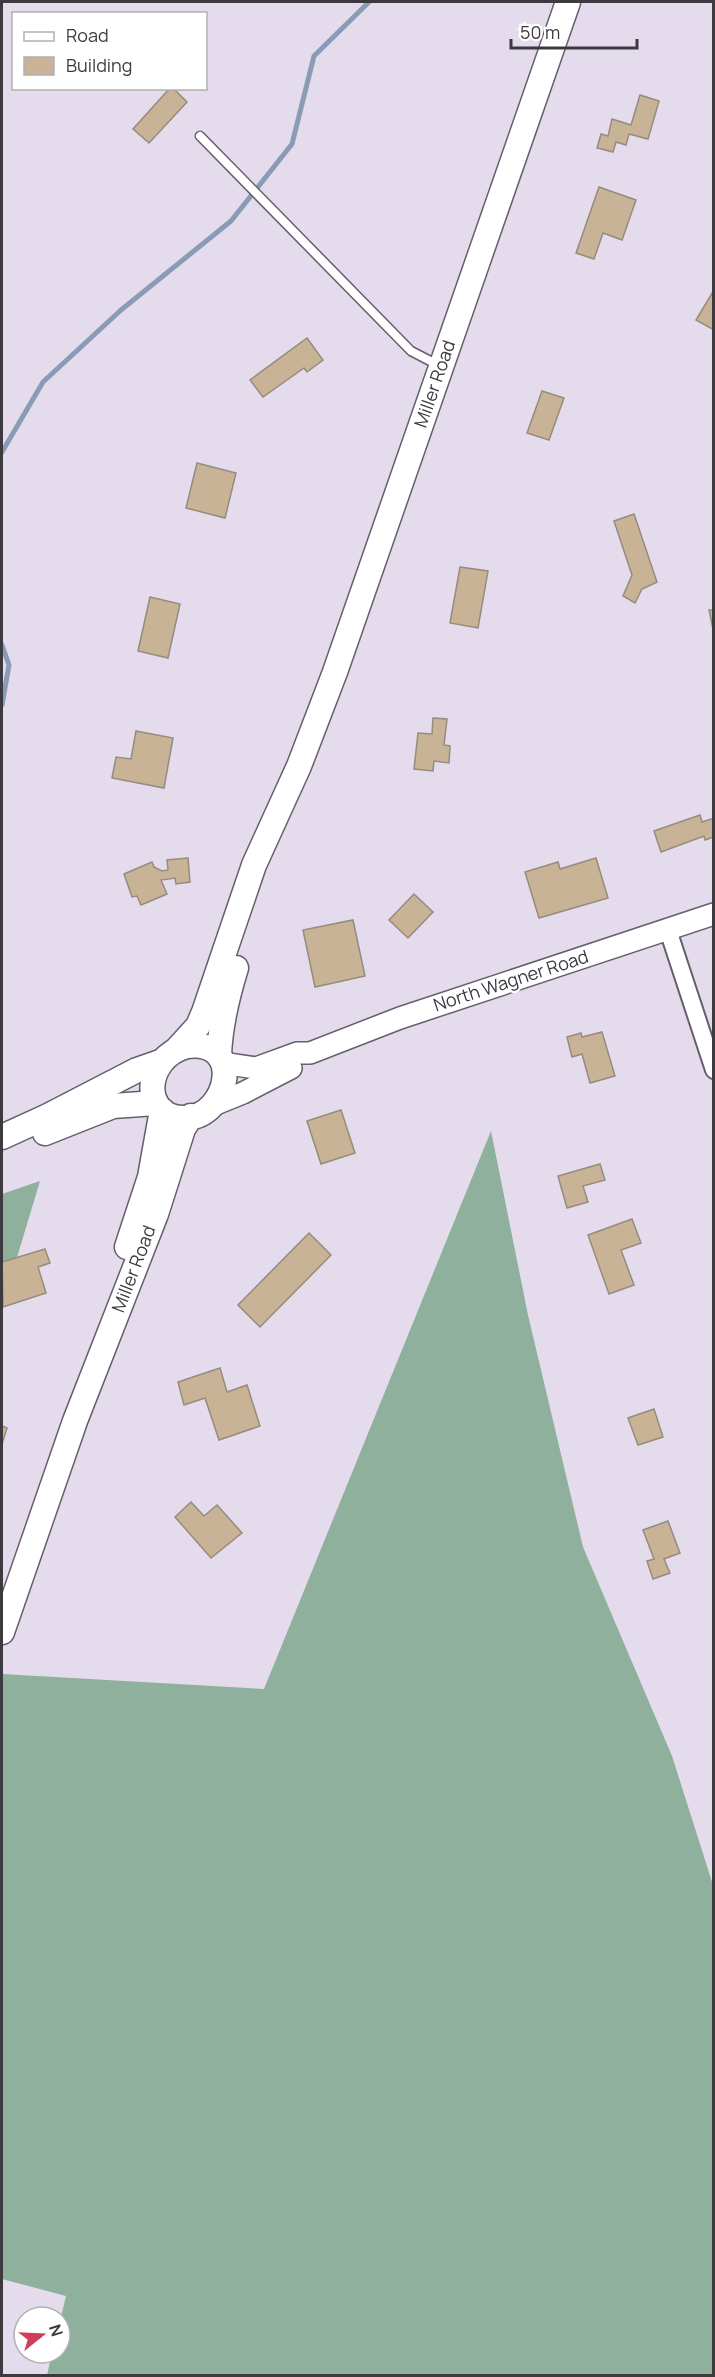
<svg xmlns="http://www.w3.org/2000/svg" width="715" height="2377" viewBox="0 0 715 2377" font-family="Manrope,sans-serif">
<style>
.forest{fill:#8fb09c}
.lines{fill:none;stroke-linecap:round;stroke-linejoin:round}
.stream{stroke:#8a9bb6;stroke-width:5}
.building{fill:#c8b397;stroke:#968b7d;stroke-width:1.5}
.service-casing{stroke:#665e6c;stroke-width:11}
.minor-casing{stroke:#665e6c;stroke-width:20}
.tertiary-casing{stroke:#665e6c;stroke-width:24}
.secondary-casing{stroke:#665e6c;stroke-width:27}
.service{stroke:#fff;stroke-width:8}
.minor{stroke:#fff;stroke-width:16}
.tertiary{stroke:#fff;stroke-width:21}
.secondary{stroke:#fff;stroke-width:24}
.labels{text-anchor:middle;stroke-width:4.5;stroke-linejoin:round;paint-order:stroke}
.street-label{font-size:18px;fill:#3c393f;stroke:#fff}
</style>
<rect width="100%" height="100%" fill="#e4dbec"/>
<g class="forest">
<path d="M491,1131L528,1315L583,1547L672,1756L713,1885V2375H47L52,2353H60V2321L66,2296L2,2279V1674L264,1689Z"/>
<path d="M40,1181L2,1307V1194Z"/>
</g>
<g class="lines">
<g class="stream">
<path d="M2,452L43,382L121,310L231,221L292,144L314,56L369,2"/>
<path d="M2,645L9,665L2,705"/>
</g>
</g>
<g class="building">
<path d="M170,88H173L187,102L149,143L133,129Z"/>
<path d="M640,95L659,101L648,139L629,134L626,145L616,142L613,152L597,148L601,134L608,136L612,119L631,125Z"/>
<path d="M599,187L636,200L622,240L603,233L594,259L576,253Z"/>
<path d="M714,290V330L696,320Z"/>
<path d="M307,338L323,360L307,372L304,368L263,397L250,380Z"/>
<path d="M542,391L564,398L549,440L527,433Z"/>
<path d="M197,463L236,473L225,518L186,508Z"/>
<path d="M634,514L657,582L642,589L635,603L623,596L632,575L614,521Z"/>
<path d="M460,567L488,571L478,628L450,623Z"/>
<path d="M150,597L180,604L168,658L138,651Z"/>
<path d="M709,610H714V634Z"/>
<path d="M433,718L447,719L444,745L450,746L449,763L434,761L433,771L414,769L418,733L432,734Z"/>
<path d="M136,731L173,738L164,788L112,778L116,757L131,759Z"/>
<path d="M700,815L702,822L714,818V837L705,840L704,836L661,852L654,831Z"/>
<path d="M188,858L190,882L176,884L175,878L161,880L167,894L141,905L137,896L132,897L124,874L152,862L154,867L162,871L168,870L167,860Z"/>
<path d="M596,858L608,898L539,918L525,872L558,862L560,869Z"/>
<path d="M414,894L433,912L408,938L389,920Z"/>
<path d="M353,920L365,976L315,987L303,930Z"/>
<path d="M602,1032L615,1076L590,1083L582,1054L572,1057L567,1037L581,1033L582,1037Z"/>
<path d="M341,1110L355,1153L321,1164L307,1121Z"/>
<path d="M600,1164L605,1180L583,1186L588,1202L567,1208L558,1176Z"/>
<path d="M632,1219L641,1243L621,1250L634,1285L609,1294L588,1235Z"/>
<path d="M309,1233L331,1255L260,1327L238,1305Z"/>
<path d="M45,1249L50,1263L38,1267L46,1293L3,1307L2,1262Z"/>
<path d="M220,1368L227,1392L247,1385L260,1426L219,1440L205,1398L184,1405L178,1382Z"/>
<path d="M654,1409L663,1437L638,1445L628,1418Z"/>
<path d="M2,1426L7,1428L2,1444Z"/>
<path d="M191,1502L204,1516L217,1505L242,1533L211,1558L175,1517Z"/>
<path d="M668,1521L680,1553L664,1559L670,1573L653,1579L647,1561L654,1559L643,1530Z"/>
</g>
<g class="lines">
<g class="service-casing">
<path id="service" d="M200,136L411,351L438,365"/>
</g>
<g class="minor-casing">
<path id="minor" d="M668,930L714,1070"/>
</g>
<g class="tertiary-casing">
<g id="tertiary">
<path d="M222,1063L256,1068L297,1053H310L400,1018L714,914"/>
<path d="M211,1106L243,1093L291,1068"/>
</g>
</g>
<g class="secondary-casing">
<g id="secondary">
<path d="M187,1046C245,1039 229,1116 186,1118C140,1120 142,1058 187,1046Z"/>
<path d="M177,1049L198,1026L204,1012L254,865L299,766L335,672L568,2"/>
<path d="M219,1056C220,1026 227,997 236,968"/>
<path d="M45,1133L113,1106L156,1103"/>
<path d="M2,1137L48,1116L137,1070L160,1062"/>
<path d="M127,1247L150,1177L162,1110"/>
<path d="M2,1632L75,1421L156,1214L183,1129L191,1116"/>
</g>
</g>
<use href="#service" class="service"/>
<use href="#minor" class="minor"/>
<use href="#tertiary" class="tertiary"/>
<use href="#secondary" class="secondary"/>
</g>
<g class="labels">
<g class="street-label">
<text transform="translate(435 384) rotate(-71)" y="6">Miller Road</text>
<text transform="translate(511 981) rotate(-18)" y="6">North Wagner Road</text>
<text transform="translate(134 1269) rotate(-69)" y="6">Miller Road</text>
</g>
</g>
<rect width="715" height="2377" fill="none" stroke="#3c393f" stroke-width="6"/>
<rect x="12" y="12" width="195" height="78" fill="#ffffff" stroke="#b1b0b2" stroke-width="1.5"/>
<rect x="24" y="32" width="30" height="9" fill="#ffffff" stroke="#b1b0b2" stroke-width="1.5"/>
<text x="66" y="42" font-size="18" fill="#3c393f">Road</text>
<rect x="24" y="57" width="30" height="18" fill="#c8b397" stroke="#b1b0b2" stroke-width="1.5"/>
<text x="66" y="72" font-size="18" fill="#3c393f">Building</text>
<g transform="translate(42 2335) rotate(72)"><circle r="28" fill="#ffffff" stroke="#b1b0b2" stroke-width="1.5"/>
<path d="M0-4.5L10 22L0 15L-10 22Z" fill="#cf3f59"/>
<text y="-9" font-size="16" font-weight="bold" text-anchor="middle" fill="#3c393f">N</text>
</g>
<path d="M511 39v9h126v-9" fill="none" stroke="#3c393f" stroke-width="3"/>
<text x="520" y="39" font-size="18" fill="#3c393f" stroke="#ffffff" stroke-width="4.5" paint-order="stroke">50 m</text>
</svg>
